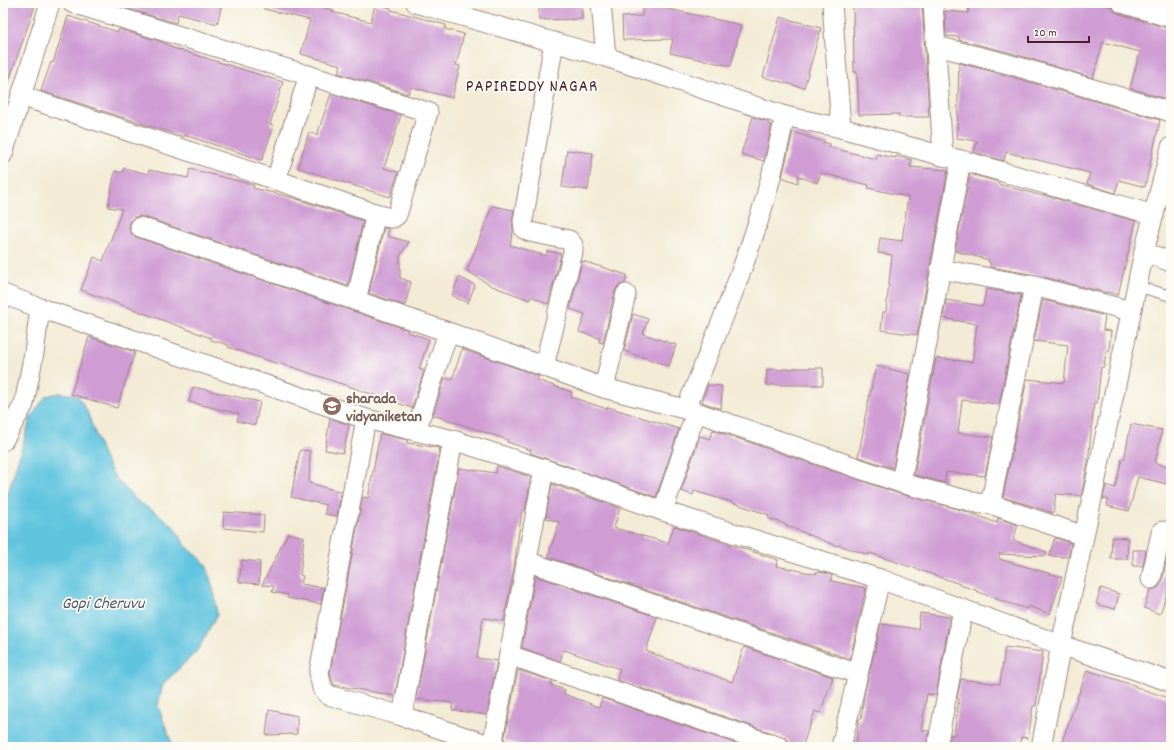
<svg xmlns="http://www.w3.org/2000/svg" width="1174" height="750" viewBox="0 0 1174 750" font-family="Dekko,sans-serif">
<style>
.water{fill:#61c4df;stroke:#567285}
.building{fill:#cf9cd4}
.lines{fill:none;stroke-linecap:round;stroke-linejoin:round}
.lane-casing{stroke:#9e8580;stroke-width:12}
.street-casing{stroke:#9e8580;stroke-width:21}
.lane{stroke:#fff;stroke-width:10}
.street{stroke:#fff;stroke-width:19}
.labels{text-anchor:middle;stroke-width:3.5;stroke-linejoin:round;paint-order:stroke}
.education-label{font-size:16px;font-weight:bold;fill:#785e54;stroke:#fdfcf7;text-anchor:start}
.neighbourhood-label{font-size:17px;letter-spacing:1px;fill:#4a1f2b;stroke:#fdfcf7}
.water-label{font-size:17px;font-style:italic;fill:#52596a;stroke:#fdfcf7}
</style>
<rect width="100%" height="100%" fill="#fdfcf7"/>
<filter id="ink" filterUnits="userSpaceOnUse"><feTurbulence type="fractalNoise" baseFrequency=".025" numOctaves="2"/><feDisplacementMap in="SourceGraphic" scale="8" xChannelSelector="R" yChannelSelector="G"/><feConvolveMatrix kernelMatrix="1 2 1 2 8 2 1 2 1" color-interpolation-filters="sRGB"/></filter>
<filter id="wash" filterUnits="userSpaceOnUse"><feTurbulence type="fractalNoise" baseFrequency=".012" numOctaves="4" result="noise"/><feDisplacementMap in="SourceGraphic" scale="16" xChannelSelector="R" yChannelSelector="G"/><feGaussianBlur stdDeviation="0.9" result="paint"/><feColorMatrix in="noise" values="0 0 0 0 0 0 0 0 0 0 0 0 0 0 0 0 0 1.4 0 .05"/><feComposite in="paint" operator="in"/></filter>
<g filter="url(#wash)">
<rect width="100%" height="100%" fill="#f3ebd5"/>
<path class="water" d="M59,393L77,395L87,411L104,458L116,479L136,500L161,516L174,527L186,546L206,564L215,596L217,615L197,651L163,684L158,706L173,747H3V510L31,417L46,396Z"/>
<g id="blocks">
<g class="building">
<path d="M3,3H36L6,89H3Z"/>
<path d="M126,3H222L217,24L178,14L176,23L125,8Z"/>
<path d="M265,3H304L333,10L332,12L371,22L375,4L391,8V10L446,25L445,29L464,34L456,65L460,66L452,98L411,87L408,94L338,73L341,65L301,54L310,20L264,9Z"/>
<path d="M539,3H582V19L539,20Z"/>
<path d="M642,3H664V8L741,25L731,66L670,53L673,39L623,40L622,17L642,16Z"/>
<path d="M853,3H922L929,117H899V114L859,115L857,72H854Z"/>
<path d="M970,3H1097L1112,7L1114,11L1119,14L1171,29V76L1165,99L1130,88L1140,52L1103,42L1093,78L1008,52L959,40V37L946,36L945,11L968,13Z"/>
<path d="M68,16L118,32L119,29L159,41L170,46V47L283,82L270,124L274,126L262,160L184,135V137L41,91L51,62L53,63Z"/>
<path d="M780,17L821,28L804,88L763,77Z"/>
<path d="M959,63L1002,74L1160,120L1145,187L1119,180L1115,193L1087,184L1090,173L1006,152L1004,161L974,152L977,141L957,138Z"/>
<path d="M331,94L401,115L384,168L398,172L390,197L298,168L309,132L317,135Z"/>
<path d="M753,117L768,122V124L772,125L764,161L741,154Z"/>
<path d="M793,132L830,144L829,147L876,159L877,154L895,158L896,156L912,160L910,167L948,170L917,335L881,330L883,312H886L892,255L878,253L880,238L902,241L908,197L868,188L869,185L821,173L817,183L798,176V183L782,177Z"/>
<path d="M567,150L593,153L588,190L562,187Z"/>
<path d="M124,168L148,174L149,170L188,178L190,169L254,185L253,188L294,198L363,221L348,286L144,217L138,216L133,218L130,223L129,229L132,234L136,237L408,330L407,332L429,339L419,369L424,371L412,408L295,368L278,363V364L228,347L229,345L211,340V338L81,290L94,257L103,261L122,209L108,207L115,171L122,173Z"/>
<path d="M970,174L999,182L998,184L1043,196V195L1136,221L1118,295L1107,292V293L1036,275L990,267V262H988L989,260L955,251Z"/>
<path d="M492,206L514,210L512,222L513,231L510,245L546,256L547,251L561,254L548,304L531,296L530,300L492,286L467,271Z"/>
<path d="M384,228L389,229L387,236L409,242L400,256V278L411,282L405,306L369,293Z"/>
<path d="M582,261L627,275L625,283L618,286L615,291L603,343L599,342V338L579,332L585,314L570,309Z"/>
<path d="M459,277L475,285L468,303L452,296Z"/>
<path d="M986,289L1021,295L999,404L962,400L958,433L993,437L985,476L946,472L945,483L914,475L936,358L972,362L977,324L943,318L946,300L983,306Z"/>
<path d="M1043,300L1105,316L1103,330L1111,331L1109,351H1106L1104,367H1101L1097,403H1094L1088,462L1081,496L1056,494L1053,513L1003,497L1027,379L1064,383L1068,345L1034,341Z"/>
<path d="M633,314L648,319L643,334L676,345L669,366L624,351Z"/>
<path d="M89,337L135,352L117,408L71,394Z"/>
<path d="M462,349L539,376L537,380L572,392L571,397L607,409L608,407L679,429L656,497L530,453L531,450L507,442L508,440L433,415L445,378L452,380Z"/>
<path d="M876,366L910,374L893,468L858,457L865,422H864Z"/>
<path d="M793,368H823V385H766L767,369L782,370V369H793Z"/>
<path d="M708,385L722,386L721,409L702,402Z"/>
<path d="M193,387L260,402L255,425L237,421L239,414L189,402Z"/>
<path d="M330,418L349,425L343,453L325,450Z"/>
<path d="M1131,424L1162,430L1155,463L1171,467V485L1138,477L1129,511L1107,506L1108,499H1103L1106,485L1115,488L1122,459L1124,460Z"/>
<path d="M713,430L897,493L962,510L997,523L998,518L1018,525L1013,540L1047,552L1046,556L999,554V559L1062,577L1050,614L1028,606L1027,609L1002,601L976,591V590L960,585V584L870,553L869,555L838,545L837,546L785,525V524L768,518L769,515L731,502L694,491L693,495L681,491L700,436L710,439Z"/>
<path d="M380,434L407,440V443L440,448L395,696L334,685L330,673L363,497L368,498Z"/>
<path d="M300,450L310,451L309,483L341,492L337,516L325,514L326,505L291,497Z"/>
<path d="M497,466L531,477L525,511L522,510L514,567L504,621L483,618L477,658L497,661L487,715L452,710L453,703L416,699L459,468L496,473Z"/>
<path d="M552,484L620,508L614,528L668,543L674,526L778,560L776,566L816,574V572L825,573L832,575L831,581L866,588L850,659L548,557L559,522L546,518Z"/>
<path d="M224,512L264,515L263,532L223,528Z"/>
<path d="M288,533L304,537L300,575L303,576L301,584L324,588L321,604L287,598L288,595L272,592L274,586L262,585Z"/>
<path d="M1112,537L1128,538L1127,559H1111Z"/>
<path d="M1055,538L1071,543L1068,557L1049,556Z"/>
<path d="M1170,543L1171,580L1160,614L1144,608L1150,590L1155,589L1159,587L1162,582Z"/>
<path d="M1133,550H1146L1143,566H1133Z"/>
<path d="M242,560L260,562L259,584L239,582Z"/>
<path d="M535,576L657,617L646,651L732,682L744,647L833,677L820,713L815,711L802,747H791L788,740L784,737L617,680L620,669L564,650L560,661L522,648Z"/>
<path d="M1101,588L1119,594L1115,609L1096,604Z"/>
<path d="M920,613L950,617L936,695L927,694L921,730L929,731L926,747H855L859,719H861L864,695L881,624L918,629Z"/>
<path d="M1005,647L1043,652L1036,706H1033L1028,738L1021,737L1019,747H948L951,734L954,735L959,699L957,698L961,679L1000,684Z"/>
<path d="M518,670L552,681L551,685L565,690L564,694L599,707L602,698L746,747H525L504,740Z"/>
<path d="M1087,670L1136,686V687L1171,699V747H1076L1062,742Z"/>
<path d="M269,710L297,716V734L266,735Z"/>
</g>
</g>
</g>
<g filter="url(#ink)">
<use href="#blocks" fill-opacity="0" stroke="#9e8580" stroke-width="1"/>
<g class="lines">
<g class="lane-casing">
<path id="lane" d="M1136,286L1171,296"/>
</g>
<g class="street-casing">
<g id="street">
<path d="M416,3L606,57L785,116L841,128L943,156L961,160L1154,215"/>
<path d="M601,3L606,57"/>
<path d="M832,3L841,128"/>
<path d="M933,3L943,156"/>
<path d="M1122,3L1171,18"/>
<path d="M936,46L1005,63L1171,112"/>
<path d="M21,96L276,180L389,218H393L397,215L428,112L72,3"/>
<path d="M3,154L50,3"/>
<path d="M276,180L309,75"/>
<path d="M140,227L448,332L604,388L696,412L901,483L981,504L987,503L992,496L1034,286"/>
<path d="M1144,252L1171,262"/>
<path d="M940,269L1034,286L1131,311"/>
<path d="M3,294L40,308L366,419L453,440L544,469L663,511L880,579L1061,645L1171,682"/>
<path d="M356,301L376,213"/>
<path d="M544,366L573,252V245L569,240L530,232L524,229L523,221L554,42"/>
<path d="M604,388L626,294"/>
<path d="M686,409C711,347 738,285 758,222C770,187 777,151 785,116"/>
<path d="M366,419L319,673L322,688L328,695L402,716L495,747"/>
<path d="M416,431L448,332"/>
<path d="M3,441L24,404L34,353L40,308"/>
<path d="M901,483L961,160"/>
<path d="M987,503L1084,536"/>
<path d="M663,511L696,412"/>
<path d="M526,561L858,674"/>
<path d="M1151,579L1161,533L1163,531L1171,532"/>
<path d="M509,655L780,747"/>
<path d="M402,716L453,440"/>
<path d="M492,746L544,469"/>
<path d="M841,747L880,579"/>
<path d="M937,747L963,609"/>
<path d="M1041,747L1061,645L1144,252L1171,147"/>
</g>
</g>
<use href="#lane" class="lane"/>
<use href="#street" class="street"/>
</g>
</g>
<defs>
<g id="university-disc" transform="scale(1)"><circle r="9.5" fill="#8d6e63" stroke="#fdfcf7"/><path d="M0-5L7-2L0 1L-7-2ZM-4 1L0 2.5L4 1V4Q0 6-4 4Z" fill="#fff"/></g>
</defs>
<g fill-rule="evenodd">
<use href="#university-disc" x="332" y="406"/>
</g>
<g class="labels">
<g class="education-label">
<text x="346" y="403">sharada<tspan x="346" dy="18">vidyaniketan</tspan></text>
</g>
<g class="neighbourhood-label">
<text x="532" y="91">PAPIREDDY NAGAR</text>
</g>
<g class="water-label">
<text x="103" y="608">Gopi Cheruvu</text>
</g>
</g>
<rect width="1174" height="750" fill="none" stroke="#fdfcf7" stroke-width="16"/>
<path d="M1028 36v6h61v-6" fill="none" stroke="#4a1f2b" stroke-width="2"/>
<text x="1034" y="36" font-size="12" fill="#4a1f2b" stroke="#fdfcf7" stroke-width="3" paint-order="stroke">20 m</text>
</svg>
